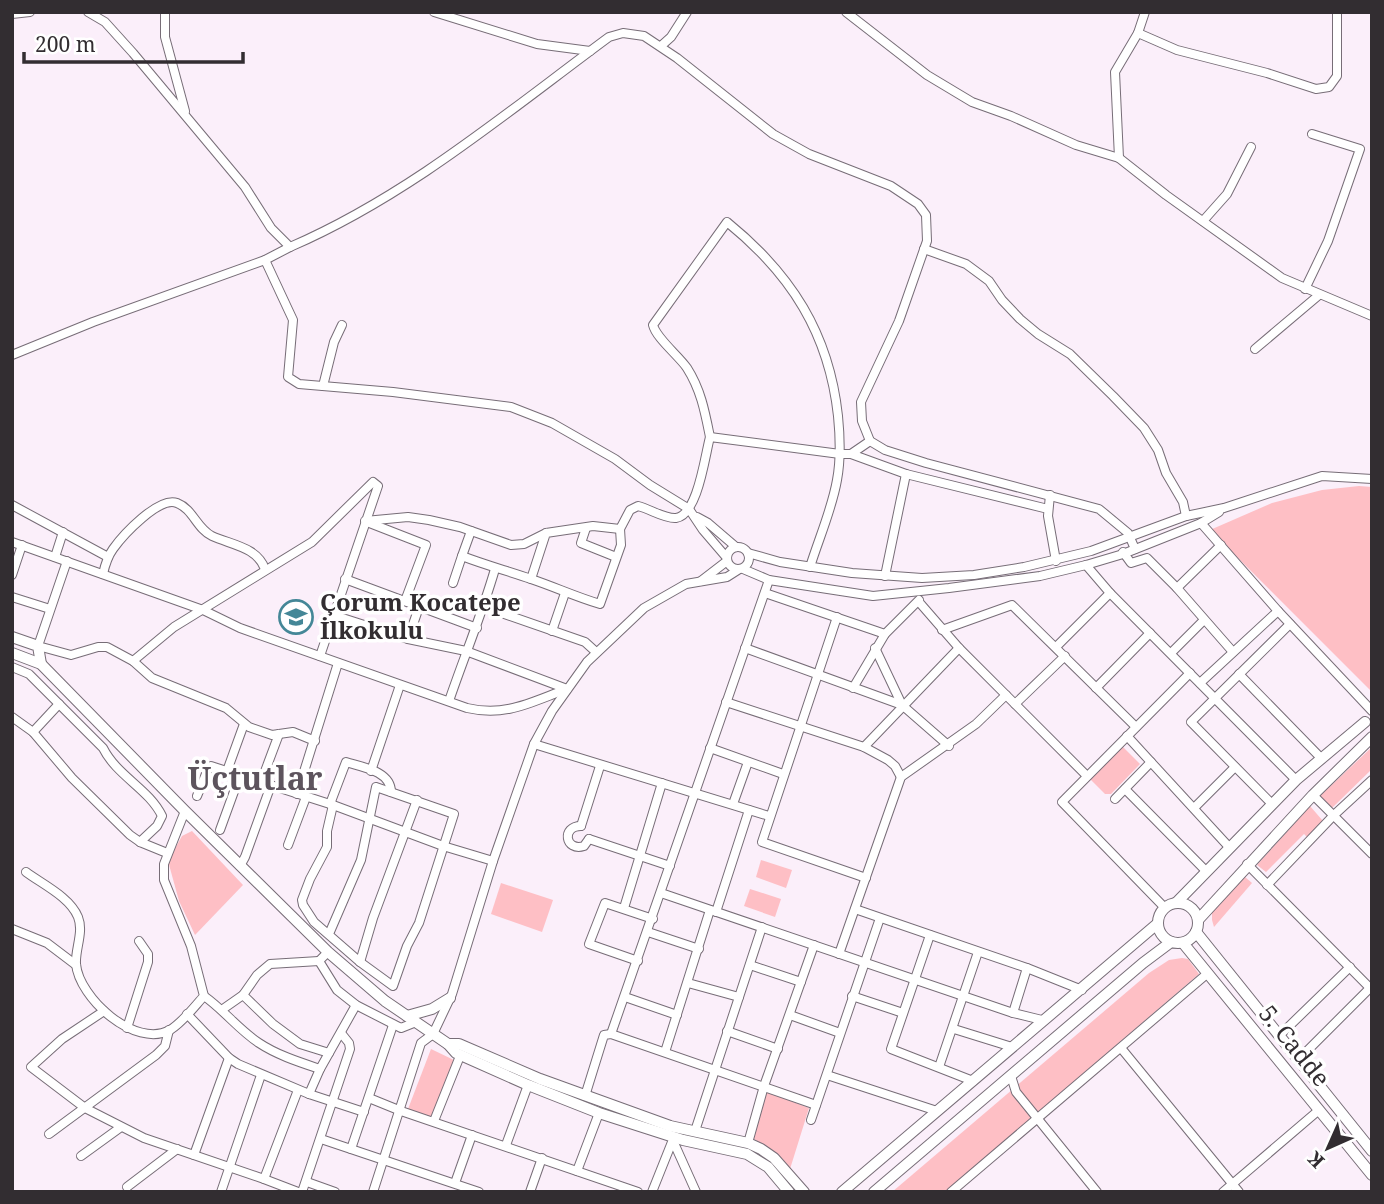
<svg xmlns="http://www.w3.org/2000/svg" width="1384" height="1204" viewBox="0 0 1384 1204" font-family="'Noto Serif',serif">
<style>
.green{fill:#febfc5}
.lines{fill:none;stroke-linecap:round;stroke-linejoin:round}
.minor-casing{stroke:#776d77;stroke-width:10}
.tertiary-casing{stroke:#776d77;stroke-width:12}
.minor{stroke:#fff;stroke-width:8}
.tertiary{stroke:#fff;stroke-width:10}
.labels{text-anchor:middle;stroke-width:7;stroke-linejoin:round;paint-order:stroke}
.poi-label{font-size:24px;font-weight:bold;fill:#322d31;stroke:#fff;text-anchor:start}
.street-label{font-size:24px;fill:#322d31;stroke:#fff}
.district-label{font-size:32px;font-weight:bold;fill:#5d545d;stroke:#fff}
</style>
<rect width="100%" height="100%" fill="#fbeffa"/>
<g class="green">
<path d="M1359,486L1372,487V692L1210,530L1272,503L1322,490Z"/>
<path d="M1121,745L1140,764L1111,794H1105L1088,777Z"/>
<path d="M1372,747V769L1332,808L1320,796Z"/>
<path d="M1310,806L1323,821L1307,837L1304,834L1266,872L1257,865Z"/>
<path d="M192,831L243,885L195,935L179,901L168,861L182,836Z"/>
<path d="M761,860L792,870L786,888L756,877Z"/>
<path d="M1245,877L1252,883L1214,927L1212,920V912Z"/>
<path d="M501,883L553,900L542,932L491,914Z"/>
<path d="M750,889L781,899L775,917L744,906Z"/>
<path d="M1182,958L1188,959L1199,974L945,1192H892L1149,973L1169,960Z"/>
<path d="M431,1049L456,1061L431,1117L408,1109Z"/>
<path d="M767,1092L809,1108L790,1169L773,1151L751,1137Z"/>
</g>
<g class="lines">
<g class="minor-casing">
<g id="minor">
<path d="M88,12L105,22L133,53L245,187L271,228L290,247C408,196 506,113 609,37L623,33L644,36L677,58L773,134L809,154L891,186L918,204L926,215L927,241L899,321L861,402L862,421L870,441L885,450L926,463L1099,509L1128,533L1135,549"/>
<path d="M165,12V37L185,111"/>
<path d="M434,12L537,44L590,51"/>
<path d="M846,12L927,75L972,102L1011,116L1076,145L1119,158L1166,195L1282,278L1372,316"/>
<path d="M12,14L30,12"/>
<path d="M1138,33L1177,50L1267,73L1316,89L1329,87L1337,76V12"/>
<path d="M661,46L671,37L687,12"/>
<path d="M1119,158L1115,72L1138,33L1145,12"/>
<path d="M1203,221L1227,194L1251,147"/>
<path d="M924,249L966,264L989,281L1002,300L1020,319L1038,334L1070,354L1113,396L1144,428L1158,450L1166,473L1183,502L1186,516"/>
<path d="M265,260L293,320L288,377L299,384L393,392L511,407L552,423L615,459L650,485L689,509L703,530L727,558"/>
<path d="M1305,289L1328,241L1360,149L1312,134"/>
<path d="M1255,349L1319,295"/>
<path d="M12,355L93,322L265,260L290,247"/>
<path d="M323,386L334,342L342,325"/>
<path d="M710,437C705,412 701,390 687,368C679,356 656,338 653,325L727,222C791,274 829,333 838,416C840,436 841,459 837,480C832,509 819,538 810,567"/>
<path d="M851,454L906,474L1048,509"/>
<path d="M1050,495L1048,516L1056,561"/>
<path d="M12,505L108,557"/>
<path d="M697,517L708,523L736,547"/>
<path d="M365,521L408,517L429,520L460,527L511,545L524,544L546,533"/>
<path d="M367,522L426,545L405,601"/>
<path d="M1201,523L1278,611L1372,711"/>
<path d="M586,528L581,543L616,557"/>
<path d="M12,542L203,610L240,628L467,708C506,717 531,702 567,689"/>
<circle cx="738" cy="558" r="11"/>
<path d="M1123,552L1131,563L1147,558L1177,588L1233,652"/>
<path d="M748,553L780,562L852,573L922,578L974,575L1024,567L1091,551L1186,516L1224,508L1322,476L1372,479"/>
<path d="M462,556L471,531"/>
<path d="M55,557L63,532"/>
<path d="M67,561L38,646L71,655L98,647H107L133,661L152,678L226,708L249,727L272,735L293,732L315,741"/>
<path d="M1086,565L1110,593L1296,780"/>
<path d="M743,569L769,580L873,596L949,588L1040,576L1086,565L1123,554L1201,523L1219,512"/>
<path d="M103,574C105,565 108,556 113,549C123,535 159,496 177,503C193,509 197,529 212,536C232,545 257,547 265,569"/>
<path d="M12,575L22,545"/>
<path d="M885,576L906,474"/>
<path d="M345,579L477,628"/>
<path d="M531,579L546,533L593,526L620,529L630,510L638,506C650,509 665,519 676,518C698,515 705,455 710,437L840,454H851L870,441"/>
<path d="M701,581L727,561"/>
<path d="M453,583L462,556C485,565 508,571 531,579C555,587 576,597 600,604L621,545L620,529"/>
<path d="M1177,588L1221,545"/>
<path d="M765,593L885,634"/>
<path d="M12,597L50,609"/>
<path d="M919,602L959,648L1087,776"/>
<path d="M484,607L585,642L596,652"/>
<path d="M333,615L408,639L466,651L567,689"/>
<path d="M837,617L762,842L866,878"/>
<path d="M942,630L1012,605L1136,727"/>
<path d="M552,631L565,593"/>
<path d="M408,639L419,607"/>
<path d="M1056,647L1110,593"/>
<path d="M745,648L902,705L949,746"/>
<path d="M875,648L902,705"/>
<path d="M1171,653L1204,620"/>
<path d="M133,661L174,627L312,542L373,482L378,486L320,656"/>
<path d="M12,667L29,674L103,748C117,776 149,789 162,816L157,826L140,842"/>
<path d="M1239,674L1320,757"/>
<path d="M1200,683L1278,611"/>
<path d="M853,688L885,634L919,600"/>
<path d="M1096,688L1150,633"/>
<path d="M449,701C464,657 482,614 495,569"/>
<path d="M726,702L864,747L888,760L895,766L901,777"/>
<path d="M1015,704L1065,656"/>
<path d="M12,717L33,732L72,778L130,835L140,842L167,853"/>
<path d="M33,732L59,704"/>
<path d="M1127,736L1229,847"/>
<path d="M534,744L769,816"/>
<path d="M864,747L959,648"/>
<path d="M710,748L783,774"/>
<path d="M227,771L244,724"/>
<path d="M371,771L400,685"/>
<path d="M261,782L279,734"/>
<path d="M1125,789L1206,871"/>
<path d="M297,794L338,663"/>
<path d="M1313,795L1372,854"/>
<path d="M197,796L208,769L211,766L333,805L443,846L493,861"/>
<path d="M1115,799L1151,762"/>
<path d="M330,804L346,762C362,767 391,771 391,792"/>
<path d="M733,804L748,762"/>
<path d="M1272,804L1191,722L1290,624"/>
<path d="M1194,808L1235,767"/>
<path d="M581,826L600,766"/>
<path d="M581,826C561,826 565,852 584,846L589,839"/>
<path d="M220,830L240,775"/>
<path d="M589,839L670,866"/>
<path d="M288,845L306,797"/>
<path d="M1247,864L1372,990"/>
<path d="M240,866L245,857L271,785"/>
<path d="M26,872C42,884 70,897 78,917C84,932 75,949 76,964C79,998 135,1049 170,1030C183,1022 194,1007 204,996L191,946L164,880V864L185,811"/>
<path d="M1267,885L1334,815L1372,780"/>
<path d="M661,893L1013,1013L1042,1020"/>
<path d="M624,908L662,783"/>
<path d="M1165,908L1062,802L1190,673"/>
<path d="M855,909L1027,968L1082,990"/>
<path d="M716,912L749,810"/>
<path d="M12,929L47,943L76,965"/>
<path d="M648,932L699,949"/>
<path d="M329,934L361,860L376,787L454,814L419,923L407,946L393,986L360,962L314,922L303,905L302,900L310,879L327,847V831L333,805"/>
<path d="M930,935L891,1049L973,1081"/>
<path d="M328,952L319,961L337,990L356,1005L401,1028L416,1022"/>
<path d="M839,954L901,777L976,724L1006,695"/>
<path d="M638,961L589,944L605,903L653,919"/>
<path d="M360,962L373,918L417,800"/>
<path d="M750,965L801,982"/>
<path d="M688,983L739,997"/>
<path d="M243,995L273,1024L300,1044L329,1053"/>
<path d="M204,996C224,1010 239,1030 259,1043C277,1055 299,1062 320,1069"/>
<path d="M852,996L903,1013"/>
<path d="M625,997L677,1015"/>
<path d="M223,1009L243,995L257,975L270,964L319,961"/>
<path d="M104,1011L62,1039L31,1067L85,1108L144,1138L264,1179L298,1090"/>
<path d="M1013,1013L1027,968"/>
<path d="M187,1014L229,1058L238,1064L309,1094L364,1112"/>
<path d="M790,1015L840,1033"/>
<path d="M127,1028L148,962V954L139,941"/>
<path d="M954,1029L1012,1047"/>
<path d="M727,1031L778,1049"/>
<path d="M611,1034L769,580"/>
<path d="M1279,1036L1350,967"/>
<path d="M1121,1048L1239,1192"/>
<path d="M665,1052L710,910"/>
<path d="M1299,1059L1372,986"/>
<path d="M939,1067L978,952"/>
<path d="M827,1075L937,1111"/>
<path d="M1011,1076L1016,1092L1097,1192"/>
<path d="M309,1094L320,1069L356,1005"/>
<path d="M585,1096L604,1035L611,1034L816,1105"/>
<path d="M369,1098L401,1111L638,1192"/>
<path d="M811,1120L880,918"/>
<path d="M434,1121L460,1056"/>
<path d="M695,1131L762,927"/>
<path d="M49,1134L156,1055L165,1046L169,1030"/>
<path d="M321,1139L479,1192"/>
<path d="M674,1143L696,1192"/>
<path d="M748,1143L764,1086L814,945"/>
<path d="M506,1145L528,1085"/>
<path d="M351,1149L393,1025"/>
<path d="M194,1155L229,1058"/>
<path d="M81,1156L121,1127"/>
<path d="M577,1171L599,1113"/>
<path d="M264,1179L298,1192"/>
<path d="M307,1182L335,1192"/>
<path d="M455,1183L472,1135"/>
<path d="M127,1187L177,1149"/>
<path d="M221,1192L261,1075"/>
<path d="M302,1192L350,1049L349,1043L341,1033"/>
<path d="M373,1192L421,1043L433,1034L452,994L493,861L534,744L552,711L587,662L644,608L686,584L727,577L738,570"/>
<path d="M530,1192L542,1158"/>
<path d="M652,1192L674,1137"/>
<path d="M951,1192L1208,973"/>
<path d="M1223,1192L1319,1110"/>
</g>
</g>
<g class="tertiary-casing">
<g id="tertiary">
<path d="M12,637L38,646L41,664"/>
<path d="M12,653L41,664L185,811L328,952L385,1001L448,1044L456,1053L528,1085L599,1113L683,1140L747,1154L768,1167L789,1192"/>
<circle cx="1178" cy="923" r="20"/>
<path d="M1176,903L1296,780L1365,722"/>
<path d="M1198,920L1313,795L1372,737"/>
<path d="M1196,932L1372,1151"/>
<path d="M1183,943L1372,1175"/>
<path d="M407,1016L432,1009L450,998"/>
<path d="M448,1044H459L540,1079L670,1126L748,1143L761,1149L774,1158L804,1192"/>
<path d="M842,1192L1157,924"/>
<path d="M874,1192L1143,963L1171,942"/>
</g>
</g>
<use href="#minor" class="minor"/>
<use href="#tertiary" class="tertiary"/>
</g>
<defs>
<g id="school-ring" transform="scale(1.75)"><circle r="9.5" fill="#fff" stroke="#448797" stroke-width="1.5"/><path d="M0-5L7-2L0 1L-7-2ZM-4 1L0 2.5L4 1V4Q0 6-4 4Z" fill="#448797"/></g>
</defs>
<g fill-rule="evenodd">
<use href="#school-ring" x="296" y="617"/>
</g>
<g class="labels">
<g class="poi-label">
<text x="320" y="611">Çorum Kocatepe<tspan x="320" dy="28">İlkokulu</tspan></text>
</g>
<g class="street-label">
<text transform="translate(1294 1046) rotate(51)" y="8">5. Cadde</text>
</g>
<g class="district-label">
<text x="255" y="790">Üçtutlar</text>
</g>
</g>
<rect width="1384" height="1204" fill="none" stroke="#322d31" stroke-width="28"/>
<g transform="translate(1328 1148) rotate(225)" stroke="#ffffff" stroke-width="5" paint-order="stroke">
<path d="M0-5L12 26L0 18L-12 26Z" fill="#322d31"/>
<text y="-10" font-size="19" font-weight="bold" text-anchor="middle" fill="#322d31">K</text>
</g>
<path d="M24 52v10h219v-10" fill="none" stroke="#322d31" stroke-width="3.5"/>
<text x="35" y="52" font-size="21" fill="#322d31" stroke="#ffffff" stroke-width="5" paint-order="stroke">200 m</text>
</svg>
